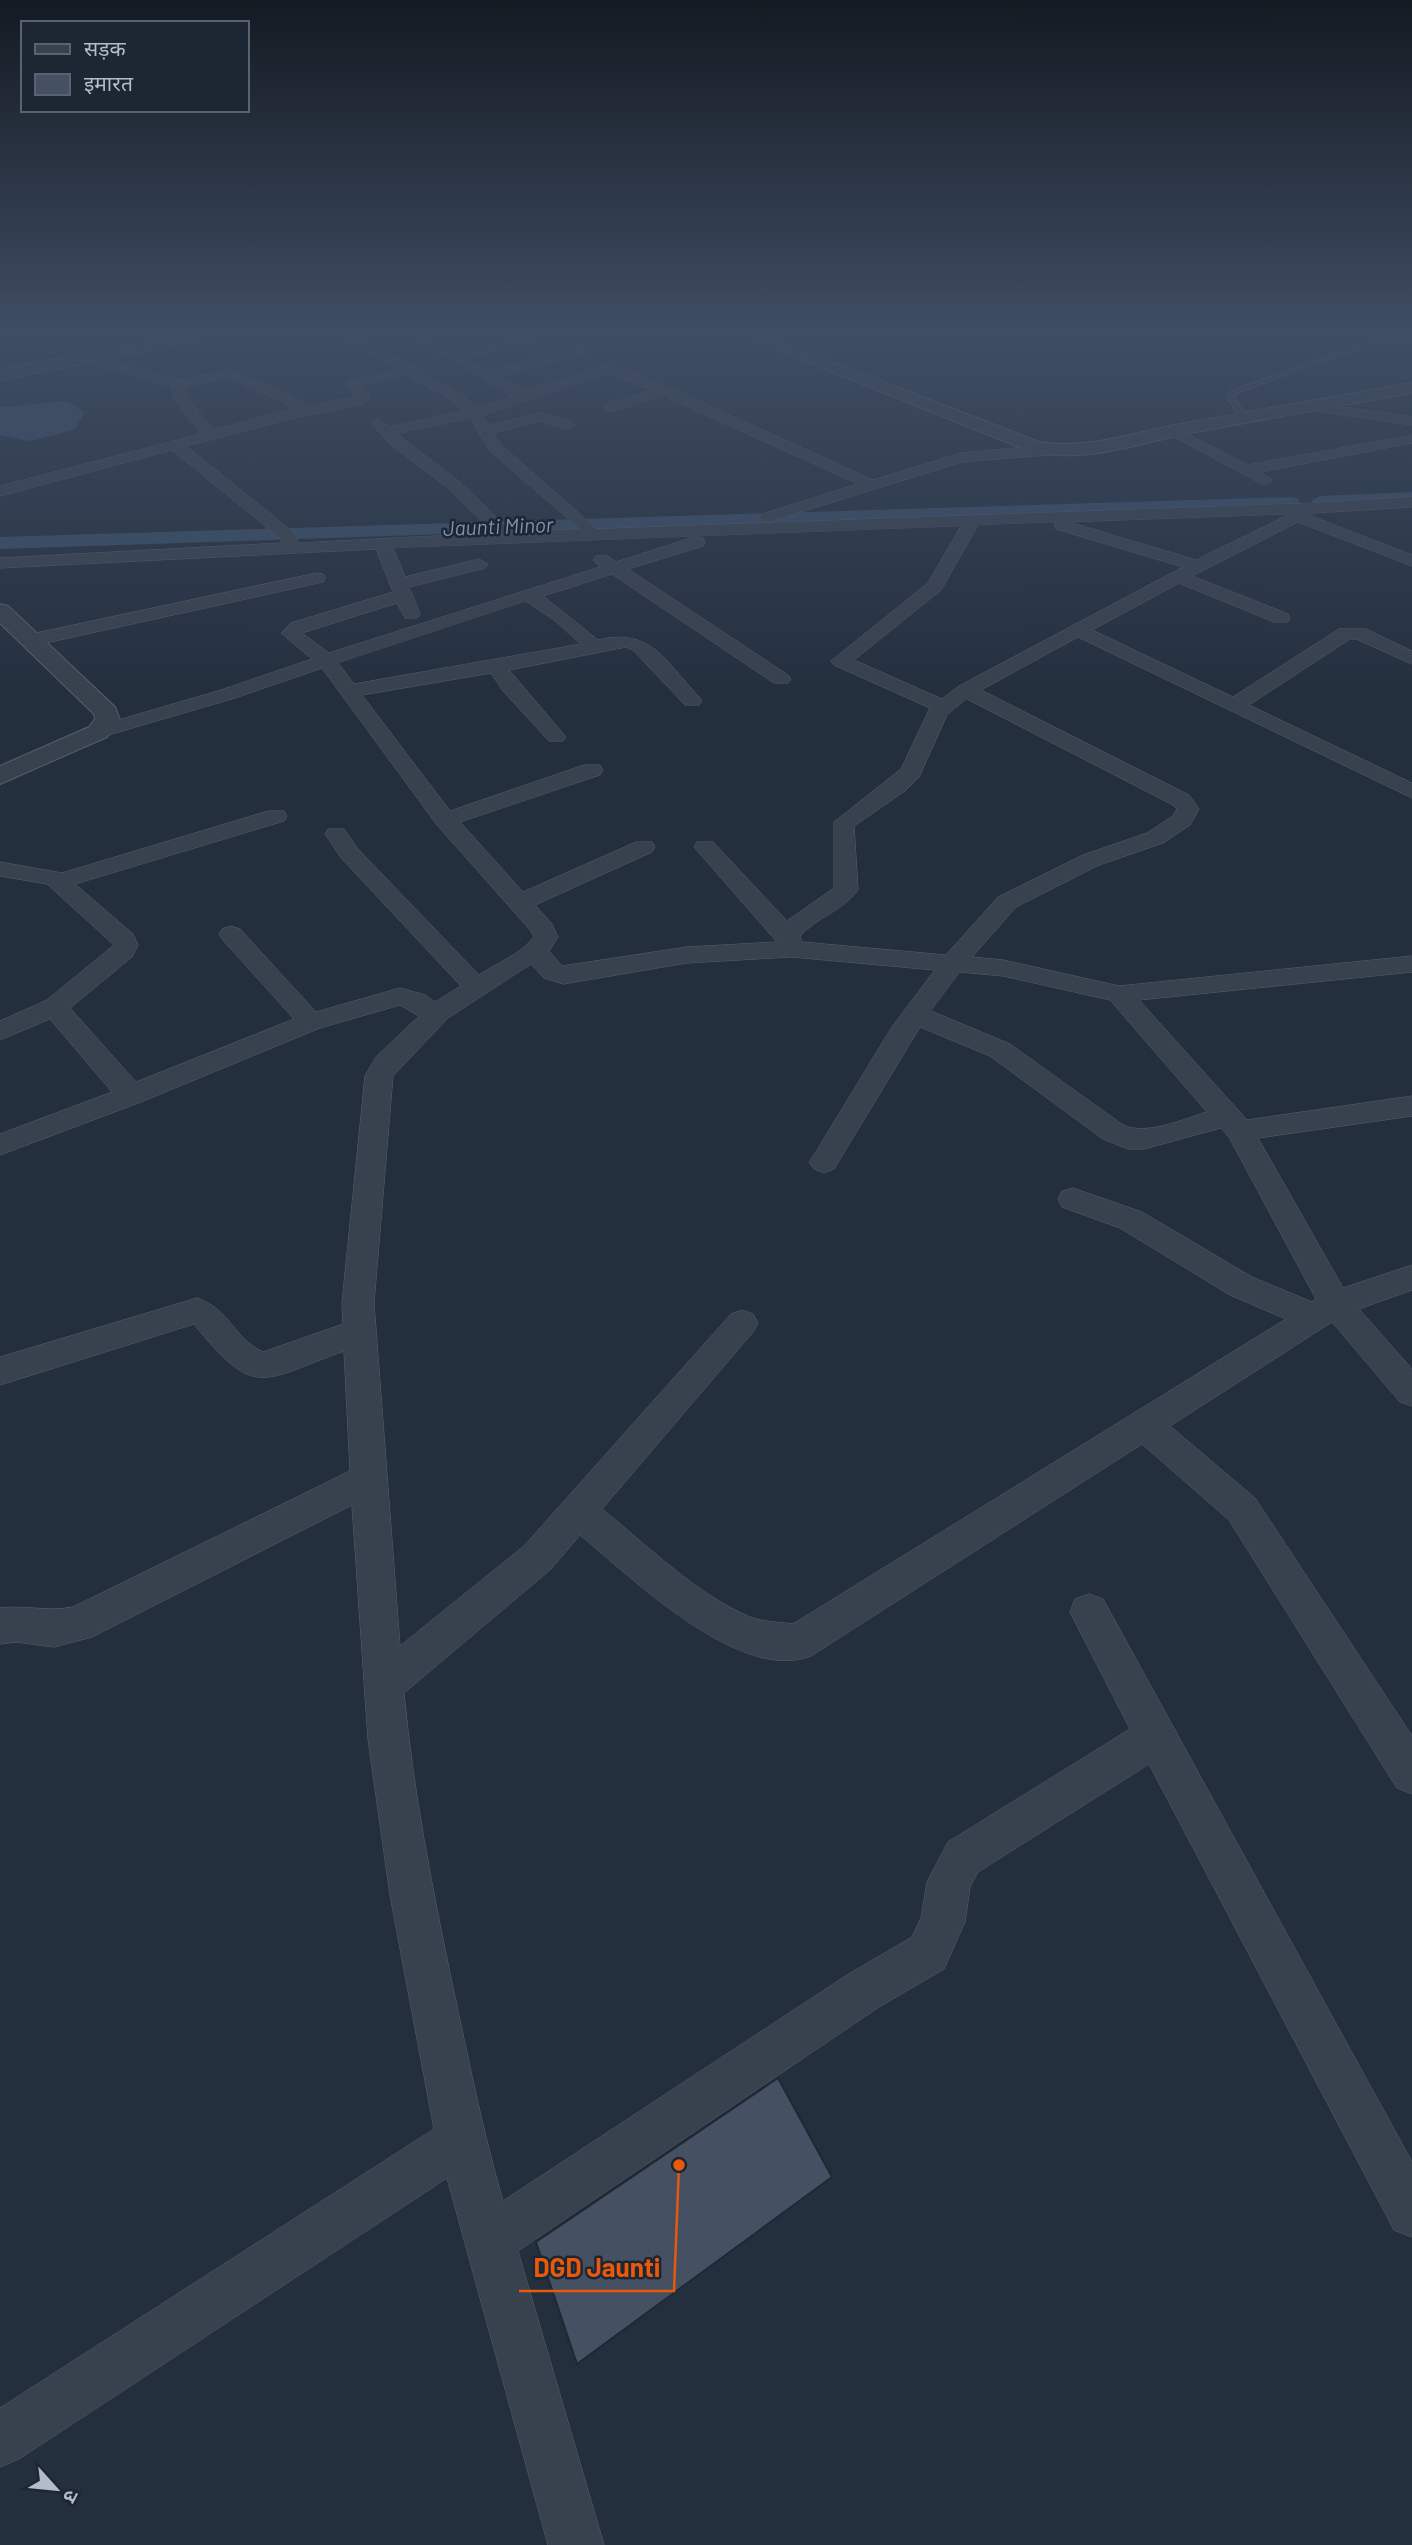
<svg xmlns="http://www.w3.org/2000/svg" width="1412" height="2545" viewBox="0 0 1412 2545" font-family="Barlow,'Noto Sans Devanagari',sans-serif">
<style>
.water{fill:#394c67}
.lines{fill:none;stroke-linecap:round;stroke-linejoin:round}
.canal{fill:#394c67;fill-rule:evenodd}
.building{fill:#455162;stroke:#1f2835;stroke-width:2}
.service-casing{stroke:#565f6c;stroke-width:2}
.minor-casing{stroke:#565f6c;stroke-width:1}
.tertiary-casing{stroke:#565f6c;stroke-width:2}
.service{fill:#38414e;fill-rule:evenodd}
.minor{fill:#38414e;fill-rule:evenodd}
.tertiary{fill:#38414e;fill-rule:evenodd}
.labels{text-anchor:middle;stroke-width:5;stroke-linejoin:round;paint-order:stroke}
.far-water-label{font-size:21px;font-style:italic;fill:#7c92b1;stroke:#1d2633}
.leader{fill:none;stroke:#e8590c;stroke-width:2.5}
.callout-dot{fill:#e8590c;stroke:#1d2633;stroke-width:2.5}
.callout-label{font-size:26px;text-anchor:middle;font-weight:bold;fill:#e8590c;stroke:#1d2633;stroke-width:5;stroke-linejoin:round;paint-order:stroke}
</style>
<rect width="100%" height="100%" fill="#242f3e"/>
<path class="water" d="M66,401L85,412L74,430L30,441L0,435V407Z"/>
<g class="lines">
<g class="canal">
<path d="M1412,492V502L1320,506L1311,501L1320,496Z"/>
<path d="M1291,497L1297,498L1300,502L1297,506L0,549V537Z"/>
</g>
</g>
<path class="building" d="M778,2078L832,2177L577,2364L536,2242Z"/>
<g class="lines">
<g class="service-casing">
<path id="service" d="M1377,338L1412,339V343L1380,341L1236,393L1234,397L1248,420H1242L1227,397L1232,391Z"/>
</g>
<g class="minor-casing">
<g id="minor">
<path d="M335,333H351L411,366L418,367L419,371L460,393L476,408L512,396L406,333H422L456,352L532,333H546L545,338L465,358L489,371L576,347H586V353L499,377L525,391L606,365L637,373L873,480L961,453L1048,445L1056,450L1048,455L962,462L768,522L762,520L760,517L762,514L858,484L662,395L614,411H604V405L651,390L607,373L482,415L489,425L540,413L573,422L575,425L568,429L540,421L493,433L501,445L597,529L1314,503L1412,497V507L1314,513L1311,516L1412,555V566L1298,522L1192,576L1288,614L1290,618L1288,622H1274L1179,583L1092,630L1233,697L1339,629H1366L1412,651V664L1356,639H1350L1249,705L1412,783V798L1078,637L981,690L1189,795L1199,809L1190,825L1163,843L1099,865L1016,907L972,957L1003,960L1119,986L1412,956V972L1139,1000L1247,1120L1412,1096V1116L1258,1138L1343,1288L1412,1265V1290L1359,1309L1412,1369V1406L1400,1402L1332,1322L1170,1426L1255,1498L1412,1736V1794L1397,1788L1229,1520L1142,1444L811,1656C740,1684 631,1577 580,1535L550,1570L404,1693C413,1790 432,1887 452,1983C468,2056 482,2129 503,2201L847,1975L912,1937L921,1918L927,1882L948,1842L1130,1729L1070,1612L1075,1599L1089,1594L1103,1599L1412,2162V2237L1394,2230L1149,1764L978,1872L970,1887L965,1922L944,1969L879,2007L518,2251L604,2545H548L447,2178L19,2459L0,2467V2408L434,2129L390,1895L368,1739L352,1505L92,1637L54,1647L16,1642L0,1644V1608C25,1605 48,1612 73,1607L350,1471L344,1351C261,1381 255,1400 194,1324L0,1385V1357L197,1298C230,1309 234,1339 263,1352L343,1324L342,1303L365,1076L376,1057L419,1016L400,1005L320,1028L141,1102L0,1155V1134L112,1092L50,1019L0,1040V1021L47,1000L114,945L47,884L0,876V862L62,873L268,811H284L287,816L284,821L75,884L133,934L138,945L132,957L70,1008L136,1082L294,1019L222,939L219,934L222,929L231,926L240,929L316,1012L400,988L425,995L435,1002L461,986L342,859L325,834L328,829H344L358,849L479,975C497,963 521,954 534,937L531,931L437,825L322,668L235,698L105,736H91L88,732L91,728L221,690L312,659L281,633L291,623L393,592L376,549L0,568V558L282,543L280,538L172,450L0,496V486L201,434L174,399L171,386L79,360V354H89L180,380L229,370L290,394L308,406L355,397L345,384L347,381L397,370ZM408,375L450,399L463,411L390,427L378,419L371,423L390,444L449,489L494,533L298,543L293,532L186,446L294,418L364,403L371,397L361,386ZM228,378L280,400L293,409L213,430L188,398L185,387ZM470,418L490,451L580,529L512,532L461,483L397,434ZM1290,514L1196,560L1069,522ZM1056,522L1054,525L1056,529L1183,567L959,686L942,699L854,660L941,590L978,525ZM961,526L928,583L831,661L834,665L930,708L901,769L834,822V888L787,921L713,842H697L694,847L777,942L687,947L562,966L549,951L558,937L552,924L535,905L652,852L655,847L652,842H636L523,892L460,822L600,775L603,770L600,765H584L450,811L362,695L491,673L503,691L549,741H563L566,737L509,670L626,647L633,650L685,705H699L702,701L699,697C666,662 651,627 598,640L543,596L612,574L774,683H788L791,679L788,675L628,569L703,546L705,542L703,538H691L616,562L608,556H596L593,560L600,567L329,653L302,633L397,603L405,618H417L420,614L409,587L485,568L488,564L479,559L405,577L393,548ZM526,601L554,620L581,644L354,684L338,663ZM967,699L1173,805L1177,809L1173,816L1147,833L1083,855L998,897L946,955L802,942L800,936C817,917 843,911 858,890L854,826L905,791L919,777L947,715ZM792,957L935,970L892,1027L814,1155L809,1162L814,1169L824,1173L834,1169L920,1027L990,1056L1103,1139L1128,1149H1144L1221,1128L1229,1137L1316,1299L1312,1302L1252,1277L1142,1212L1073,1188L1062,1191L1058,1199L1062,1207L1120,1228L1230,1295L1286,1319L793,1624C779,1622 763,1622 750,1617C697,1595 647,1545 602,1509L753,1332L758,1323L753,1314L742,1310L731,1314L524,1546L400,1646L374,1303L393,1076L448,1018L531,964L544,978L563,984L687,963ZM960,972L1003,976L1110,1000L1207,1112C1183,1119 1147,1136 1123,1125L1010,1044L931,1011Z"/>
<path d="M1316,403L1412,417V425L1311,410V404Z"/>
<path d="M1172,426L1248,465L1412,435V443L1260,472L1272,480L1264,485L1167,433L1165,430Z"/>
<path d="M317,573L323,574L326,578L323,582L32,646L23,640L32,634Z"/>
</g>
</g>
<g class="tertiary-casing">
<g id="tertiary">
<path d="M185,333H218L211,338L0,380V370Z"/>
<path d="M735,333H757L1039,442C1088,450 1134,432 1181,424C1258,410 1335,397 1412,383V393C1340,406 1268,418 1196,432C1141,442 1085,465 1029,451Z"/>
<path d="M0,604L8,606L115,707L120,720L107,737L0,784V766L89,727L95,719L94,714L0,623Z"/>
</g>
</g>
<use href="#service" class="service"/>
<use href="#minor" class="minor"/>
<use href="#tertiary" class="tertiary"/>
</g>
<linearGradient id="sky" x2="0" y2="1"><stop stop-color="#141a22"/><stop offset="0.48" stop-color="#3f4d63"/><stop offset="1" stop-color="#3f4d63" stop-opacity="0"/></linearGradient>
<rect width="1412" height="690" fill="url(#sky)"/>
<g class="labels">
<g class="far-water-label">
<text transform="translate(498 527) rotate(-2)" y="7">Jaunti Minor</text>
</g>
</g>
<path class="leader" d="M679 2165L674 2291H519"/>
<circle class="callout-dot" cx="679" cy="2165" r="7"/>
<g class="callout-label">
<text x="597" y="2277">DGD Jaunti</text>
</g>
<rect x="21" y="21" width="228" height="91" fill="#1d2633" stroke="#59626f" stroke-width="2"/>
<rect x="35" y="44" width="35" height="10" fill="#38414e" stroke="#59626f" stroke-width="2"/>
<text x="84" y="56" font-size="21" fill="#b4bcc9">सड़क</text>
<rect x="35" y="74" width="35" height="21" fill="#455162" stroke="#59626f" stroke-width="2"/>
<text x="84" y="91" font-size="21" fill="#b4bcc9">इमारत</text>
<g transform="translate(56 2489) rotate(117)" stroke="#1d2633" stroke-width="5" paint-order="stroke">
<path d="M0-5L12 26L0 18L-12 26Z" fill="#b4bcc9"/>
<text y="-10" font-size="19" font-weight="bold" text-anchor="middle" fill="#b4bcc9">उ</text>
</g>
</svg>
